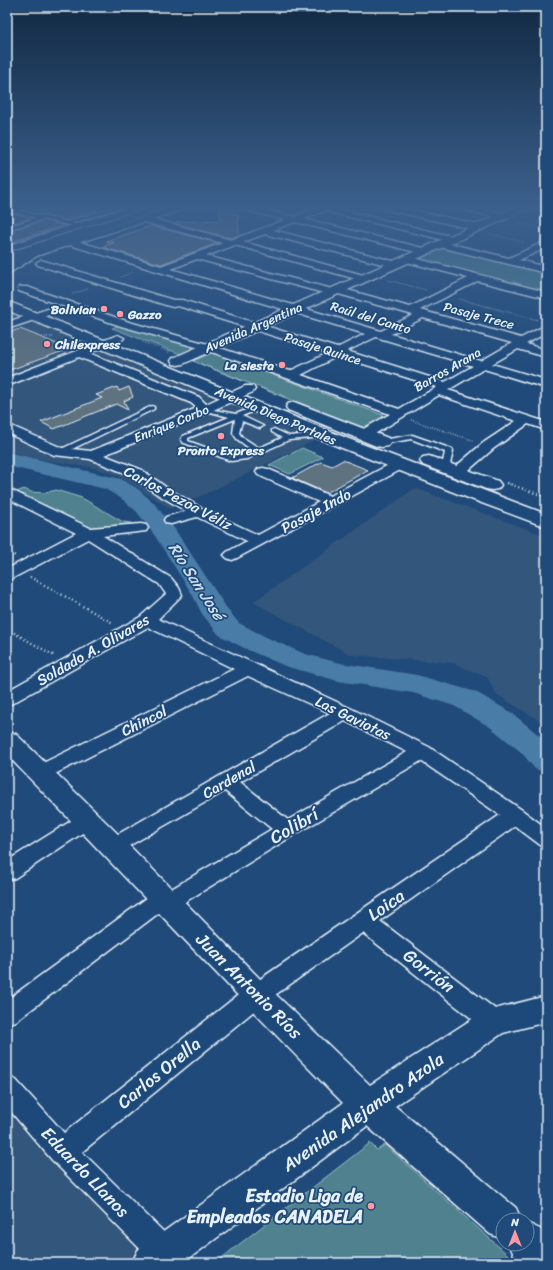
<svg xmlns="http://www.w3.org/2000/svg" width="553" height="1270" viewBox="0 0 553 1270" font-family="Sriracha,sans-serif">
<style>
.built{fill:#32567c}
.green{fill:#4f828e;stroke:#9cbac3}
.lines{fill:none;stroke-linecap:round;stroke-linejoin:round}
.river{fill:#4a7ba7;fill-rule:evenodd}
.building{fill:#5f7280;stroke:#e8f1f8}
.service-casing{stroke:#e8f1f8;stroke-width:3}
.minor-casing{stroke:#e8f1f8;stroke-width:3}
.tertiary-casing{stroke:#e8f1f8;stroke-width:3}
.secondary-casing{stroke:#e8f1f8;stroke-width:3}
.primary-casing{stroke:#e8f1f8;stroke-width:3}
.path-far2{stroke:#e8f1f8;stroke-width:1.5;stroke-dasharray:0.5 1.5;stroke-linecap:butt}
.path-far1{stroke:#e8f1f8;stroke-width:2;stroke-dasharray:0.5 2;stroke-linecap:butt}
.path{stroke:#e8f1f8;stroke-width:2.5;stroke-dasharray:1 3;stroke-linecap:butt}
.service{fill:#1f4a7a;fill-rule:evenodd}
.minor{fill:#1f4a7a;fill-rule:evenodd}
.tertiary{fill:#1f4a7a;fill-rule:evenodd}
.secondary{fill:#1f4a7a;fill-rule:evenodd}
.primary{fill:#1f4a7a;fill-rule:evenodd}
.poi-dot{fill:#ff9aa2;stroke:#1f4a7a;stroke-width:1.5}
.labels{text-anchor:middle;stroke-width:3.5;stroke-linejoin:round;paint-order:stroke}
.far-poi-label{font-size:13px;font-weight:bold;fill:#e8f1f8;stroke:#1f4a7a;text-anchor:end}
.far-street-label{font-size:13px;fill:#e8f1f8;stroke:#1f4a7a}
.street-label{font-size:15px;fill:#e8f1f8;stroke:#1f4a7a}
.water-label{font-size:16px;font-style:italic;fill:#d0dfec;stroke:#1f4a7a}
.near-street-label{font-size:18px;fill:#e8f1f8;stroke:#1f4a7a}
.near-poi-label{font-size:18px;font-weight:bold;fill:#e8f1f8;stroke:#1f4a7a;text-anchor:end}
</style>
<rect width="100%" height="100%" fill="#1f4a7a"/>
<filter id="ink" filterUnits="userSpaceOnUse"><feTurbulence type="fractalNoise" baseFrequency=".025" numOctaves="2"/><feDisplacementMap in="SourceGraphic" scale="8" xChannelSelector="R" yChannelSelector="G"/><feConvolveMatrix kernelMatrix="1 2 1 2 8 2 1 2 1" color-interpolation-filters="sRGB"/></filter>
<g filter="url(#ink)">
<g class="built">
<path d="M263,206H322L292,217L257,208Z"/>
<path d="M157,222L232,242L163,268L86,245Z"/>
<path d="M7,311L301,432L317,439L212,491L171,509L120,477L108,472L93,468L33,458L7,451Z"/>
<path d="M415,488L546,536V725L496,694L487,677L452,663L351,655L253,602Z"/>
<path d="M7,1104L153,1255L142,1263H7Z"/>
</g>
<g class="green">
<path d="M442,246L546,272V293L412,259Z"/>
<path d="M120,325L200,347L180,354L112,328Z"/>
<path d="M212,353L386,416L364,429L193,361Z"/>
<path d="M302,448L323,457L290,474L269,465Z"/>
<path d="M24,489L31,492L45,493L56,490L82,498L123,522L132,523L141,528L88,533L11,494Z"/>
<path d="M370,1143L377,1150L385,1145L517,1263H215Z"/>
</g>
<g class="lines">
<path class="river" d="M7,452L121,479L138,489L153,502L174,528L228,610L239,623L268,638L305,654L340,663L417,675L476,692L512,713L546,741V772L535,769L521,752L490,727L454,706L413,693L338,681L285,666L248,650L219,635L202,614L192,594L155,536L137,512L122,499L105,489L7,466Z"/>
</g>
<g class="building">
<path d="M37,206H101L102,208L65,220L22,210Z"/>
<path d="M219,207H233L235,215H238L239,235L231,238L177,224V222L221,220Z"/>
<path d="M12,213L32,218L7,225V215Z"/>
<path d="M43,221L64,225L7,243V231Z"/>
<path d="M151,226L218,243L161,264L102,247L114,243L106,241Z"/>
<path d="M20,329L33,334L69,349L7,371V333Z"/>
<path d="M117,387L119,391L129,387L133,397L124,401L128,410L116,404L54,429L41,422L102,398L96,395Z"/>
<path d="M343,460L368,470L326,493L292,478L321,462L332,466Z"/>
</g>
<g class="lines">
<g class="service-casing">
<g id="service">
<path d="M119,206H125L71,223L93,228V230H91L43,219L7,230V227L37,218L7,210V208L67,222Z"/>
<path d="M152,406L154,407V409L62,454H59L55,452Z"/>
<path d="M257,406L259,407V409L242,416L263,426L260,428L242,421L239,433L242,437L259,448L282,438L272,432V430L274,429L289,436L323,433L326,435L323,437L289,440L247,459L231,461L182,442L181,439L183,436L229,417L203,410V408L236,414ZM235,419L233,433L237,439L253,451L242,455L232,457L188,441V438Z"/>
<path d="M412,435L452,449L453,451L449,469H443L442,467L445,452L411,439L383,444L380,442L383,440Z"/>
</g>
</g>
<g class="minor-casing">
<g id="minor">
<path d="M132,206H144L143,208L7,252V246Z"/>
<path d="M176,206H188L187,208L153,219L231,240L285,220L237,208L236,206H249L294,217L321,206H334L333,208L455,237L457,239L452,242L325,211L304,219L427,249L429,251L424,254L295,222L273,230L397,262L399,264L394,267L265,234L243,242L367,276L368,278L363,281L235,245L206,256L332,289L336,287L340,288L410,307L468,278L403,261L401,259L406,256L546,292V298L478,281L420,310L521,338L546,325V333L526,344L546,350V357L518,349L492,364L546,380V388L484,369L448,390L546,422V430L528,424L493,449L463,475L458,476L453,475L451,472L453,469L483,443L516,421L439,395L368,438H358L356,435L358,432L390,414L203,349L121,326L19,291L18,289L19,287H27L129,322L211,345L290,371L328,353L178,306L173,307L169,306L38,265L36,263L41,260L44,261L173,300H182L337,348L365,334L70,245L24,260L19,257L21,255ZM144,222L223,243L161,266L80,242ZM197,259L331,295L335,293L413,315L381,331L171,269ZM423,318L512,343L481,361L391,334ZM376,337L473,366L445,382L347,351ZM338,356L437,387L399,409L301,375Z"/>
<path d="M379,206H393L477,224L481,227L477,230L383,209Z"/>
<path d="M453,206H468L506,214L507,216L503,219L454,208Z"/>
<path d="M439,241L509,258L546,241V248L519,260L546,267V273L436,246L434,244Z"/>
<path d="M51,308L55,309L56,311L55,313L7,329V322Z"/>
<path d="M118,335L124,338L122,340L89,353L199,397L206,404L245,386H253L255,389L253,392L209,412L104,455L142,470L167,488L203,509L258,535L319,502L258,475L256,472L258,469L263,468L268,469L330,496L394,462H404L406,465L404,468L237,558L232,560L227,558L224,555L227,552L247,541L197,517L171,524L166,523L164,520L166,517L186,511L157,494L132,476L90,459L54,455L7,433V424L62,448L91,451L197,408L191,403L79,357L7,386V378Z"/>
<path d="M7,488L90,528L141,524L146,525L148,528L146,531L103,536L171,578L179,588L182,595L158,619L352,709L429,747L522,810L546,828V847L539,844L515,826L380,921L503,1015L506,1022L503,1029L494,1033L485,1029L363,933L265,1002L82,1152L175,1243L180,1253L175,1263H154L52,1160L7,1107V1076L16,1080L64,1133L247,988L500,815L421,761L294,835L175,908L167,911L164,909L16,1021L7,1024V1000L155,892L163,889L168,891L272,829L225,791L120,851L113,854L106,851L102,846L106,841L330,713L248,676L47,778L40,780L33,778L30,773L33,768L234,669L148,627L13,703L7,705V691L140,617L166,594L159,584L88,539L13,578L7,580V569L76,533L7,498ZM345,721L407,752L288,820L240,782Z"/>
<path d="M86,814L93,816L96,821L93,826L15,878L7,880V861L79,816Z"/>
</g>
</g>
<g class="tertiary-casing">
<g id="tertiary">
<path d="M518,206H531L530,208L183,364L178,365L173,364L171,361L173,358Z"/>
<path d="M533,206H546V210L534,208Z"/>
</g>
</g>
<g class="secondary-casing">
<g id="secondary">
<path d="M152,206H168L166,208L7,261V253Z"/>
<path d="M174,206H187C184,210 180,211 175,209Z"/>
<path d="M7,732L16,734L123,839L267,986L370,1085L483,1012L546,996V1022L503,1033L395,1106L516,1208L521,1220H503V1239L490,1234L367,1126L183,1263H132L138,1250L343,1103C229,989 120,870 7,755Z"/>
<path d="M527,1223L540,1229L546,1233V1263H523L514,1255L509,1244H527Z"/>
</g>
</g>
<g class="primary-casing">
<g id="primary">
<path d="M49,239L53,240L55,243L53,246L11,272L7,273V262Z"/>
<path d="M7,301L349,439L546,514V527L471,499L337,446L7,310Z"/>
<path d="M294,402L388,438L391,442L388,446L382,447L376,446L288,410L286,407L288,404Z"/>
<path d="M429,456L498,481L501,485L498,489L492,490L486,489L423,465L420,461L423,457Z"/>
</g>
</g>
<g class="path-far2">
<path d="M517,223L546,229"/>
<path d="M490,234L524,242"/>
<path d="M121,277L133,272"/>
<path d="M388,280L426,290"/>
<path d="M72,294L88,289"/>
<path d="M459,299L538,320"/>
<path d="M142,317L158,311"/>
</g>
<g class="path-far1">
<path d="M40,337H54"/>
<path d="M143,342L170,352"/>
<path d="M201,364L241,380"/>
<path d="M261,388L286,397"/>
<path d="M411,420L475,441"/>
<path d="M507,483L510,484"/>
</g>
<g class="path">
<path d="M507,483L546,497"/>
<path d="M7,551L17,557"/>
<path d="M30,577L113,623"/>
<path d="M7,629L55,656"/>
</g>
<use href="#service" class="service"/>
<use href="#minor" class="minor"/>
<use href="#tertiary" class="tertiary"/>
<use href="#secondary" class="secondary"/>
<use href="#primary" class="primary"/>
</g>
</g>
<linearGradient id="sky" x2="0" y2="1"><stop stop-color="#112943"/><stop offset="0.54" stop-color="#3c608d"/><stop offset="1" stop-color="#3c608d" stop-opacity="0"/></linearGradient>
<rect width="553" height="384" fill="url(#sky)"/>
<g class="poi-dot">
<circle cx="104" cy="309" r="4"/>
<circle cx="120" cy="314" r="4"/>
<circle cx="47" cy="344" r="4"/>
<circle cx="282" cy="365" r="4"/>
<circle cx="221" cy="436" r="4"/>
<circle cx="371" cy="1206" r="4"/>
</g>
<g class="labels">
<g class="far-poi-label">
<text x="96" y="314">Bolivian</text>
<text x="128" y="319" text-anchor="start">Gazzo</text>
<text x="55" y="349" text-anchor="start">Chilexpress</text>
<text x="274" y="370">La siesta</text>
<text x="221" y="455" text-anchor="middle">Pronto Express</text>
</g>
<g class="far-street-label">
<text transform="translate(479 315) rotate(15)" y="5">Pasaje Trece</text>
<text transform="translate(371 317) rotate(17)" y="5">Raúl del Canto</text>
<text transform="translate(253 327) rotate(-24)" y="5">Avenida Argentina</text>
<text transform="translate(323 348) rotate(18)" y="5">Pasaje Quince</text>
<text transform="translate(447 369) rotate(-30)" y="5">Barros Arana</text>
<text transform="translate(276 415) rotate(23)" y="5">Avenida Diego Portales</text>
<text transform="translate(171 423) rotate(-22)" y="5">Enrique Corbo</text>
</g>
<g class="street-label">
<text transform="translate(178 498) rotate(28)" y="5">Carlos Pezoa Véliz</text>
<text transform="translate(316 511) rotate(-28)" y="5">Pasaje Indo</text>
<text transform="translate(93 650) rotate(-30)" y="5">Soldado A. Olivares</text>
<text transform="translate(353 718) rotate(26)" y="5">Las Gaviotas</text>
<text transform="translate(144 721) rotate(-27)" y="5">Chincol</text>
<text transform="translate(229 780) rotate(-30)" y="5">Cardenal</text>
</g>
<g class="water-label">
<text transform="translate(197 581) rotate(57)" y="6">Río San José</text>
</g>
<g class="near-street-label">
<text transform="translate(294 826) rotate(-30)" y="6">Colibrí</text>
<text transform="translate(386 905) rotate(-35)" y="6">Loica</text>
<text transform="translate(429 971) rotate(38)" y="6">Gorrión</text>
<text transform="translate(249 986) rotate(45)" y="6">Juan Antonio Ríos</text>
<text transform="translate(159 1073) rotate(-39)" y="6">Carlos Orella</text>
<text transform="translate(363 1112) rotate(-35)" y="6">Avenida Alejandro Azola</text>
<text transform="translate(85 1172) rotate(46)" y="6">Eduardo Llanos</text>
</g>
<g class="near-poi-label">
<text x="363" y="1202">Estadio Liga de<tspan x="363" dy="21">Empleados CANADELA</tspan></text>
</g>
</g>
<rect width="553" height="1270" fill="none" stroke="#1f4a7a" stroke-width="24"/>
<rect x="12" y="12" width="529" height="1246" fill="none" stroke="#e8f1f8" stroke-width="1.5" filter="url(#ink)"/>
<g transform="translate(515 1232)"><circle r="19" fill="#1f4a7a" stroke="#6f8dac"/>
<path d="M0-3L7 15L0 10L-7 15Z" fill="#ff9aa2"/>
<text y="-6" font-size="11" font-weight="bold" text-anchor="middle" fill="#e8f1f8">N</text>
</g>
</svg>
